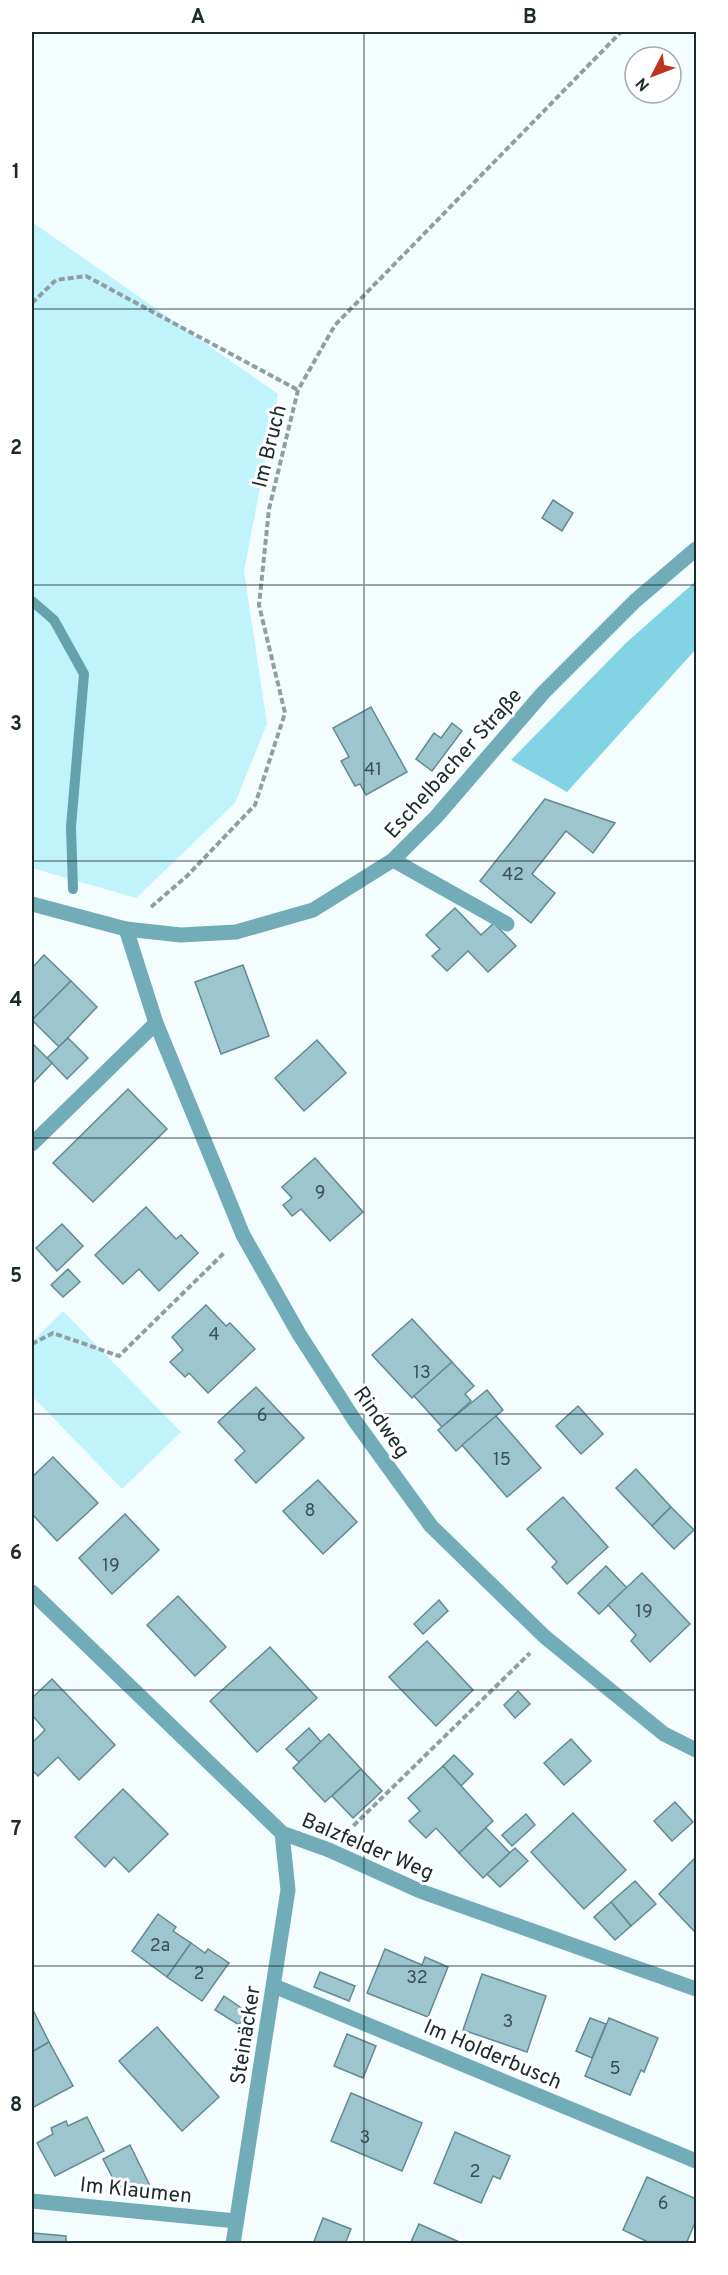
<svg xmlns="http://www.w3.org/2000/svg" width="728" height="2275" viewBox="0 0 728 2275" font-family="Overpass,sans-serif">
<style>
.green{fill:#c1f3fd}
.forest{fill:#82d3e3}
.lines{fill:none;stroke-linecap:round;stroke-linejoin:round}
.stream{stroke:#66a2ae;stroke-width:10}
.building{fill:#9cc5cd;stroke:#638a92;stroke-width:1.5}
.path{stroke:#919ea0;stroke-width:4;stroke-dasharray:6 3;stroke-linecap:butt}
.minor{stroke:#71acb8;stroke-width:15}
.grid{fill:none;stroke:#1a2a2d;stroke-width:1.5;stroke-opacity:0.55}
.labels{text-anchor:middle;stroke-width:6;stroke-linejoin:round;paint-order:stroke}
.number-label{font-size:18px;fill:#3a5155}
.street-label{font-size:21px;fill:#1a2a2d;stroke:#fff}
.neatline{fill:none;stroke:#1a2a2d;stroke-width:2}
.grid-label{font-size:20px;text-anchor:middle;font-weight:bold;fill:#1a2a2d}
</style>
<rect width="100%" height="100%" fill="#f4fdfe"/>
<g class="green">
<path d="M32,222L278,394L244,571L267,724L235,803L136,898L32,868Z"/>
<path d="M63,1311L181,1432L122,1489L32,1396V1342Z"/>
</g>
<path class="forest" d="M696,581V649L567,792L511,760L627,642Z"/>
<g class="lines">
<path class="stream" d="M32,601L54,620L84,674L71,827L73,889"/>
</g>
<g class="building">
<path d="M553,500L573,513L562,531L542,518Z"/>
<path d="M371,707L407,772L366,795L360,784L355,786L341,761L349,757L333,728Z"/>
<path d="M452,723L462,731L432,771L416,759L434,733L441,738Z"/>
<path d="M545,799L615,823L593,853L566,831L532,874L555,893L531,923L480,881Z"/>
<path d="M455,908L481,935L494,923L516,946L488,972L468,951L447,971L432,956L440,949L426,935Z"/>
<path d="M44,955L71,981L32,1020V968Z"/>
<path d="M243,965L269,1036L221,1054L195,982Z"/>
<path d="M71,981L97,1007L59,1047L32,1020Z"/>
<path d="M68,1038L88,1058L67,1079L47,1058Z"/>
<path d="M317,1040L346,1073L304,1111L275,1078Z"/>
<path d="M32,1043L52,1063L32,1084Z"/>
<path d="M128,1089L167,1129L93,1202L53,1163Z"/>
<path d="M315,1158L363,1212L330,1241L301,1209L292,1216L283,1205L292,1198L282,1187Z"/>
<path d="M146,1207L176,1239L181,1235L198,1253L159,1291L139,1269L123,1284L95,1255Z"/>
<path d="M62,1224L83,1246L57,1271L36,1248Z"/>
<path d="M68,1269L80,1282L63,1297L51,1285Z"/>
<path d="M206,1305L226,1326L230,1323L255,1349L208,1393L189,1373L185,1377L170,1362L183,1350L172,1337Z"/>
<path d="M412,1319L452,1362L412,1398L372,1355Z"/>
<path d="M452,1362L474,1386L465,1394L471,1401L442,1427L414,1396Z"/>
<path d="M256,1387L304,1438L256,1483L235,1460L245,1451L218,1422Z"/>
<path d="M487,1390L503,1410L456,1451L438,1430Z"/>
<path d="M578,1406L603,1434L581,1454L556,1426Z"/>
<path d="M496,1416L541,1468L507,1497L462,1445Z"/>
<path d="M53,1457L98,1503L57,1541L32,1514V1477Z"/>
<path d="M636,1469L671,1507L652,1526L616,1488Z"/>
<path d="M318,1480L357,1522L323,1554L283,1511Z"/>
<path d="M563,1497L608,1547L567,1584L552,1567L557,1562L527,1529Z"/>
<path d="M671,1507L694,1530L674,1549L652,1526Z"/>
<path d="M125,1514L159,1550L112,1594L79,1558Z"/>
<path d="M606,1566L627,1588L599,1614L578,1593Z"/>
<path d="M642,1573L690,1624L650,1662L631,1641L636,1635L608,1605Z"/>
<path d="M178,1596L226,1647L195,1676L147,1625Z"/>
<path d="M439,1600L448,1611L423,1634L414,1624Z"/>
<path d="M427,1641L473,1690L436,1726L389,1677Z"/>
<path d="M270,1647L317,1698L257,1752L210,1701Z"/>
<path d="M52,1679L115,1745L79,1780L58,1757L38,1776L32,1770V1743L45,1730L32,1715V1698Z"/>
<path d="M518,1691L530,1704L515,1718L504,1705Z"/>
<path d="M309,1728L321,1742L299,1762L286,1749Z"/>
<path d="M329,1734L361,1769L325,1802L293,1768Z"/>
<path d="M571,1739L591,1761L564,1785L544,1763Z"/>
<path d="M454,1755L473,1774L461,1786L443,1766Z"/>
<path d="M443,1766L493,1821L459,1853L436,1828L426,1838L409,1821L420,1811L408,1798Z"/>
<path d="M361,1769L382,1791L353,1818L332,1796Z"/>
<path d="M123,1789L168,1834L129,1872L114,1857L105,1867L75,1837Z"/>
<path d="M675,1802L693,1822L672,1841L654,1821Z"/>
<path d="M573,1813L626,1870L584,1909L531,1852Z"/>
<path d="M526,1814L535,1825L512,1846L502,1835Z"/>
<path d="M486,1828L510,1853L483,1878L459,1853Z"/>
<path d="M515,1848L528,1861L500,1887L487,1874Z"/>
<path d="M696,1857V1933L659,1894Z"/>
<path d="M635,1881L656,1904L631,1926L611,1902Z"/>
<path d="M611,1902L631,1926L615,1940L594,1917Z"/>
<path d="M158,1914L176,1927L173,1931L191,1943L167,1977L132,1951Z"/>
<path d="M191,1943L205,1953L208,1949L229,1963L202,2001L167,1977Z"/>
<path d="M385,1949L422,1965L425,1957L448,1967L428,2017L367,1993Z"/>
<path d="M320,1972L355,1986L349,2001L314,1987Z"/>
<path d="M482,1974L546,1996L527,2052L463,2030Z"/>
<path d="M224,1996L247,2012L239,2025L215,2010Z"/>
<path d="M32,2008L49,2042L32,2052Z"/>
<path d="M590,2018L606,2024L592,2058L576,2051Z"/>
<path d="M609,2018L658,2038L644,2072L641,2070L630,2095L585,2076Z"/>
<path d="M157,2027L219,2097L182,2131L119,2061Z"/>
<path d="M347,2034L376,2046L363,2078L334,2066Z"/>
<path d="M49,2042L73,2086L32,2108V2052Z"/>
<path d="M351,2093L422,2123L402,2171L331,2141Z"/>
<path d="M87,2117L104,2151L55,2176L37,2143L53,2134L51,2128L66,2121L68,2126Z"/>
<path d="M455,2132L510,2156L500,2179L493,2176L481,2203L434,2183Z"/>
<path d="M130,2145L153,2192H120L103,2159Z"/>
<path d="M647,2177L696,2199V2220L686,2244H652L623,2230Z"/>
<path d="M323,2218L351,2229L345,2244H313Z"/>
<path d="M419,2224L464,2244H410Z"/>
<path d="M33,2233L66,2236V2244H32Z"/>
</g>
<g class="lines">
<g class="path">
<path d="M32,303L56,280L86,276L298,390"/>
<path d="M151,907L187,876L255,805L285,713L259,605L269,509L298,390L335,325L621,32"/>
<path d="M32,1344L53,1333L119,1356L225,1252"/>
<path d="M347,1832L530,1653"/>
</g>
<g class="minor">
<path d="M393,860L507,924"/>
<path d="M32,904L126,929L181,935L236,932L313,910L393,860L436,817L543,693L635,601L696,549"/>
<path d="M126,929L156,1023L243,1235L299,1334L355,1421L431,1526L545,1637L664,1734L696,1750"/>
<path d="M32,1144L156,1023"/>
<path d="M32,1592L282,1833L329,1850L420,1891L696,1989"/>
<path d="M274,1986L696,2161"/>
<path d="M32,2201L236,2221"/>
<path d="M233,2244L288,1890L282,1833"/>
</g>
</g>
<path class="grid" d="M364,32V2244M32,309H696M32,585H696M32,861H696M32,1138H696M32,1414H696M32,1690H696M32,1966H696"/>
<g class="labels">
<g class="number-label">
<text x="373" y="775">41</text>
<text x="513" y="880">42</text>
<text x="320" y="1198">9</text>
<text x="214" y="1340">4</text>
<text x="422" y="1378">13</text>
<text x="262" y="1421">6</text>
<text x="502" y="1465">15</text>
<text x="310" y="1516">8</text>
<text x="111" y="1571">19</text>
<text x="644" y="1617">19</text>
<text x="160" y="1951">2a</text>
<text x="199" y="1979">2</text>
<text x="417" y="1983">32</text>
<text x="508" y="2027">3</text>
<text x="615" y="2074">5</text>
<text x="365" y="2143">3</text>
<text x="475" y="2177">2</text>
<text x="663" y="2209">6</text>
</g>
<g class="street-label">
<text transform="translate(269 446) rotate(-76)" y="7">Im Bruch</text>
<text transform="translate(453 763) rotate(-48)" y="7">Eschelbacher Straße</text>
<text transform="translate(382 1422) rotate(55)" y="7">Rindweg</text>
<text transform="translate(368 1846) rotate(23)" y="7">Balzfelder Weg</text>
<text transform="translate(245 2035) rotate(-81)" y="7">Steinäcker</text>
<text transform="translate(493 2054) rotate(23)" y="7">Im Holderbusch</text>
<text transform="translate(136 2190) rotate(6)" y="7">Im Klaumen</text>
</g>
</g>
<rect width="728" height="2275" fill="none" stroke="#ffffff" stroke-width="66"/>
<g transform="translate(653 75) rotate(228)"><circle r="28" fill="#ffffff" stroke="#a3aaab" stroke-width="1.5"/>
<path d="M0-4.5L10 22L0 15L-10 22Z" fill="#be321f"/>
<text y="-9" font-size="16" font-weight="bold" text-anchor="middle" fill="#1a2a2d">N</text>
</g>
<rect x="33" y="33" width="662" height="2209" class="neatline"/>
<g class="grid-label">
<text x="198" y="23">A</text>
<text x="530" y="23">B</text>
<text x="16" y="178">1</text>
<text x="16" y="454">2</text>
<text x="16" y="730">3</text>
<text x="16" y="1006">4</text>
<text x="16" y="1282">5</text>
<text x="16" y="1559">6</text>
<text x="16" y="1835">7</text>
<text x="16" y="2111">8</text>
</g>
</svg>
